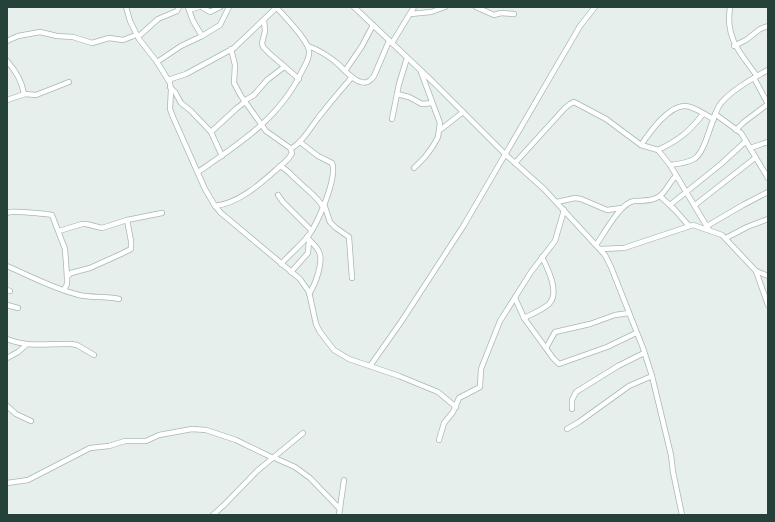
<svg xmlns="http://www.w3.org/2000/svg" width="775" height="522" viewBox="0 0 775 522" font-family="'Exo 2',sans-serif">
<style>
.lines{fill:none;stroke-linecap:round;stroke-linejoin:round}
.minor-casing{stroke:#a8b8b2;stroke-width:6}
.minor{stroke:#fff;stroke-width:4.5}
</style>
<rect width="100%" height="100%" fill="#e6efeb"/>
<g class="lines">
<g class="minor-casing">
<g id="minor">
<path d="M126,7L130,21L139,39L157,62L170,83L171,90L170,109L173,117L205,189L215,206L221,213L300,279L309,292L316,324L320,332L334,350L349,359L399,376L438,392L456,407"/>
<path d="M188,7L193,21L202,36"/>
<path d="M202,7L210,12L220,7"/>
<path d="M354,7L433,82L506,155L544,189L605,255L611,267L643,348L652,376L671,455L673,472L682,515"/>
<path d="M476,7L494,15L501,13L514,14"/>
<path d="M730,7C725,38 740,53 757,76"/>
<path d="M189,10L199,7"/>
<path d="M410,14L431,12L445,7"/>
<path d="M264,20L265,31L262,43L263,47L270,54L299,79"/>
<path d="M138,37L158,19L177,11L179,7"/>
<path d="M7,41L18,36L40,32L57,36L73,37L92,43L109,38L123,40L136,35"/>
<path d="M392,43L414,7"/>
<path d="M308,46C319,50 330,57 338,64C345,70 352,80 361,82C367,84 370,81 374,76L389,41"/>
<path d="M734,46L746,40L760,29L768,26"/>
<path d="M7,61C16,71 22,81 24,94"/>
<path d="M157,62L181,46L202,36L220,25L229,7"/>
<path d="M345,71L362,46L373,25"/>
<path d="M754,78L768,104"/>
<path d="M168,80L186,74L234,48L277,7"/>
<path d="M170,87L175,92L181,103L191,111L211,132L222,156"/>
<path d="M397,94L409,97L422,104L432,103"/>
<path d="M7,100L25,94L36,95L69,82"/>
<path d="M244,101L254,95L267,80L284,67"/>
<path d="M715,114L741,133L768,178"/>
<path d="M392,119L399,84L407,58"/>
<path d="M440,130L463,112"/>
<path d="M736,130L744,122L768,104"/>
<path d="M211,132L237,108L245,102"/>
<path d="M641,145C650,132 668,106 685,106C694,106 705,115 714,119"/>
<path d="M750,148L768,142"/>
<path d="M291,149C303,141 309,130 318,118C329,104 340,91 352,77"/>
<path d="M658,150C679,140 689,132 703,114"/>
<path d="M515,163L565,108L570,104L574,102L606,119L641,145L658,150L670,165L709,230"/>
<path d="M670,165C678,164 687,163 694,159C706,152 711,119 719,106C728,92 753,78 768,70"/>
<path d="M280,166C288,170 292,176 299,182C308,191 317,196 323,207"/>
<path d="M414,168L425,157L433,146L438,137L440,123L421,72"/>
<path d="M198,172C239,144 280,118 302,71C305,65 310,58 309,51C308,40 285,17 277,8"/>
<path d="M278,195L283,202L311,230"/>
<path d="M660,196L675,210L689,226"/>
<path d="M557,202L575,198L581,199L607,210L622,208"/>
<path d="M324,204L330,222L336,228L349,237L352,278"/>
<path d="M670,205L721,164L746,141"/>
<path d="M695,205L755,158"/>
<path d="M215,206C239,203 259,185 277,169C282,164 289,160 292,153L290,148L266,131L241,96L234,83L235,65L231,49"/>
<path d="M7,213C8,213 9,212 10,212C13,211 50,214 52,215L65,249L67,277"/>
<path d="M707,226L743,205L768,192"/>
<path d="M59,231L82,224H86L102,228L127,220L162,213"/>
<path d="M307,237C310,242 317,246 319,252C324,262 315,285 309,294"/>
<path d="M726,238L747,227L768,219"/>
<path d="M596,245C604,234 620,203 634,201C642,200 651,202 658,197C666,193 669,182 676,176"/>
<path d="M600,249L624,248L693,225L722,235L756,271L768,276"/>
<path d="M281,264C290,254 301,245 309,235C318,222 338,177 332,163L318,156L300,142"/>
<path d="M7,266C30,276 54,289 79,295C92,298 106,296 119,299"/>
<path d="M756,271L768,305"/>
<path d="M291,272L308,253L309,240"/>
<path d="M7,290L10,291"/>
<path d="M64,290L67,284V277L71,273L90,268L121,254L131,249V241L127,220"/>
<path d="M515,298L524,318L553,358L559,364L607,347L636,333"/>
<path d="M7,305L18,308"/>
<path d="M524,318C532,314 542,310 549,304C560,293 548,269 542,257"/>
<path d="M7,339C29,348 48,343 71,344L77,345L94,355"/>
<path d="M546,348L555,332L590,324L615,315L629,313"/>
<path d="M7,358L18,352L26,345"/>
<path d="M370,366L401,322L464,225L580,26L595,7"/>
<path d="M7,406L16,414L31,421"/>
<path d="M572,409V400L576,392L618,366L644,353"/>
<path d="M567,429L579,422L629,386L652,376"/>
<path d="M439,440L444,423L453,412L459,398L480,387L481,369L500,321L531,272L555,241L564,210"/>
<path d="M277,459L295,467L310,478L340,509"/>
<path d="M7,483L28,480L90,448L109,446L125,441H146L159,435L192,429L206,430L236,440L273,458"/>
<path d="M213,515L224,505L257,471L303,433"/>
<path d="M339,515L344,480"/>
</g>
</g>
<use href="#minor" class="minor"/>
</g>
<rect width="775" height="522" fill="none" stroke="#24423a" stroke-width="16"/>
</svg>
